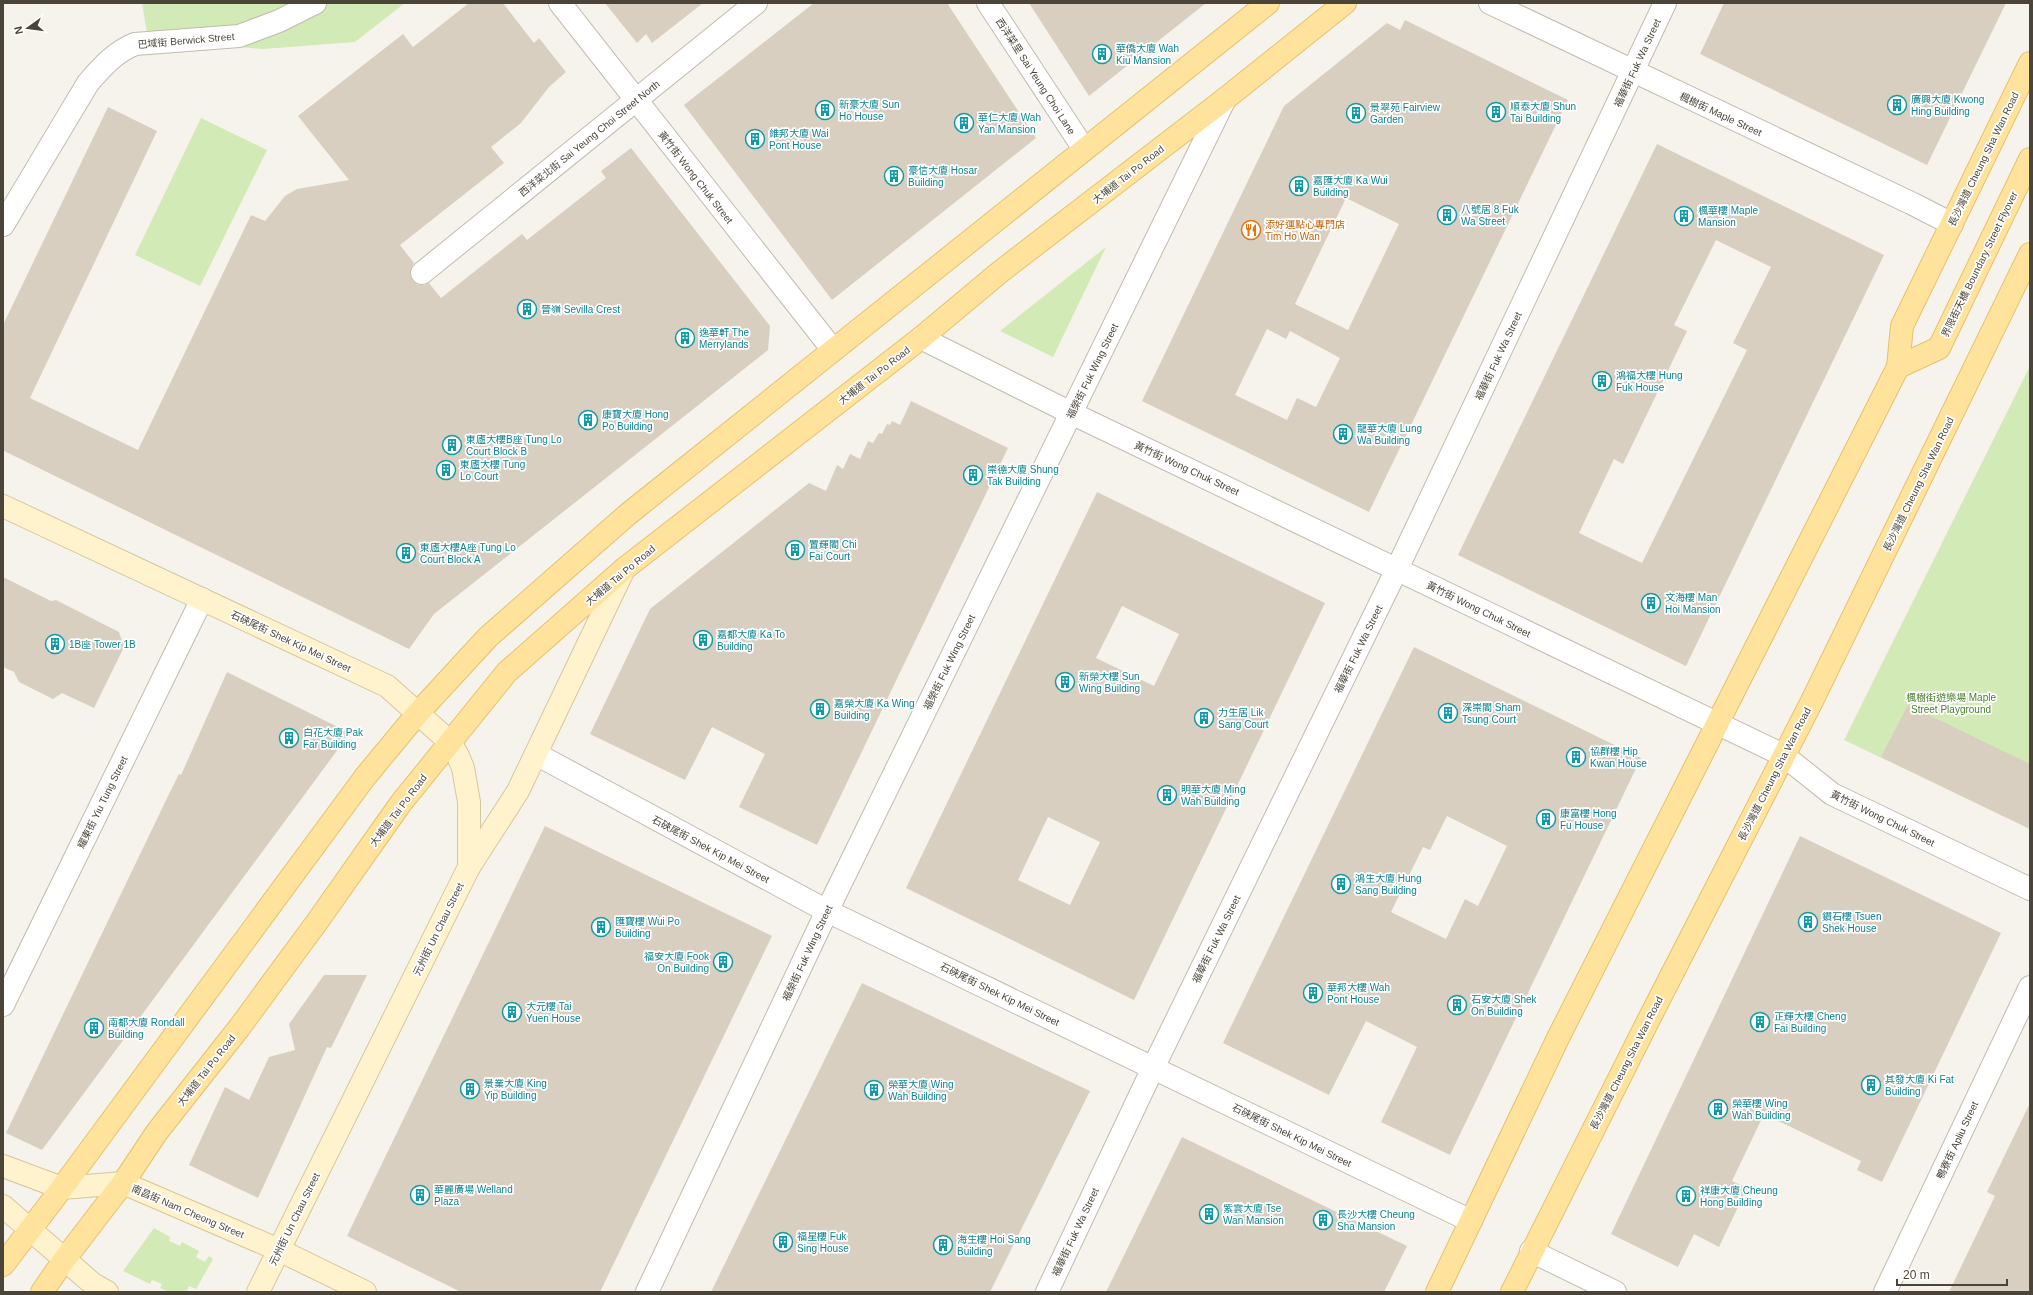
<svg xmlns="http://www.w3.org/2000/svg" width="2033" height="1295" viewBox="0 0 2033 1295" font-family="Arial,'Noto Sans TC',sans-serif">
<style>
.green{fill:#d2eab5}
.building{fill:#d8cfc1;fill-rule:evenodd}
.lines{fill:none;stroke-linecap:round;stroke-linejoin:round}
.minor-casing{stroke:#c2bbae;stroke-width:24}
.tertiary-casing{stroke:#c2bbae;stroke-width:24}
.secondary-casing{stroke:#d6c79b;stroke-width:24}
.primary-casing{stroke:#e6c16a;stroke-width:24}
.minor{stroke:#fff;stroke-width:22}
.tertiary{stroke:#fff;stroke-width:22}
.secondary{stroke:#fff3cd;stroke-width:22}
.primary{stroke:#ffe39c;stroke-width:22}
.labels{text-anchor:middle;stroke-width:3.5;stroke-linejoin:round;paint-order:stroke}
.street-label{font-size:10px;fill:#4b4439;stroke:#fff}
.culture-label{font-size:10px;fill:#0d838f;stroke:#fff;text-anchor:start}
.food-label{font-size:10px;fill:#c56008;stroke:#fff;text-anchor:start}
.park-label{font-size:10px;fill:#4a7f2a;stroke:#fff}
</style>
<rect width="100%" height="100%" fill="#f6f3ec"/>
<g class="green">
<path d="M142,3H405L355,42L263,49L148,39Z"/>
<path d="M201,118L267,150L200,286L135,255Z"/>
<path d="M1106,247L1053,357L1000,331Z"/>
<path d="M2030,366V829L1844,740Z"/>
<path d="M154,1228L170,1237L169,1241L180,1246L182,1242L199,1251L196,1257L205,1262L209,1256L213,1259L196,1289L189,1286L186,1292H169L160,1288L162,1284L152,1280L150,1284L123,1271Z"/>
</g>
<g class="building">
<path d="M469,3H503L534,43L539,38L566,72L549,87L521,123L491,147L504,163L400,245L414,263L411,268L410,275L413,281L418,285H424L429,283L441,298L522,234L527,240L606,178L601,171L631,148L770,326L768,350L434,614L409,649L4,451L3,453V325L108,107L157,131L30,398L138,450L251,215L265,221L285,196L297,189L349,180L298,116L403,34L413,47Z"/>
<path d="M605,3H703L652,43L646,34L637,43Z"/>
<path d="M814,3H947L1036,138L832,300L684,105Z"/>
<path d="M1029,3H1206L1089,96Z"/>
<path d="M1724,3H2006L1927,165L1700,54Z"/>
<path d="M1405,20L1568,100L1369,512L1142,401L1284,106L1387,23L1400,30ZM1346,198L1399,224L1348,330L1295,304ZM1267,329L1286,339L1290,331L1340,358L1316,407L1297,398L1287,420L1235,395Z"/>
<path d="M1657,144L1884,255L1686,666L1458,555ZM1716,240L1771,267L1733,343L1747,350L1642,563L1579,533L1614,459L1623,464L1687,331L1674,325Z"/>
<path d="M911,401L1008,448L817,845L739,807L765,754L712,727L685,780L590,734L650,609L809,483L826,491L837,465L843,469L850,454L860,459L868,441L873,443L879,433L882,434L887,424L890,425L892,421L900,425Z"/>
<path d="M1097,492L1325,603L1134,1000L906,888ZM1122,606L1179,634L1154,686L1096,658ZM1048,817L1100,842L1070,905L1018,880Z"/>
<path d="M3,577L51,601L56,600L119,632L124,647L94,708L62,693L53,699L19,682L14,672L3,667Z"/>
<path d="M1414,647L1641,758L1450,1155L1381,1122L1417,1047L1366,1021L1329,1095L1223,1043ZM1447,816L1507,846L1478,906L1465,899L1446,939L1391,912L1423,847L1430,850Z"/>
<path d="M227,672L350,733L42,1150L6,1133L169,794L179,774L181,775Z"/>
<path d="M1908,705L2030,764V829L1881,757Z"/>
<path d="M545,826L772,936L600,1292H461L347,1236Z"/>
<path d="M1800,836L2001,933L1882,1182L1857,1170L1861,1161L1764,1114L1732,1181L1747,1188L1719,1247L1694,1234L1678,1267L1611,1234Z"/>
<path d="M324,975H367L331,1048L327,1047L258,1198L189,1165L225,1087L249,1100L269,1057L295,1050L289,1024Z"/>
<path d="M862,983L1090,1091L990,1292H711Z"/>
<path d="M2030,1103V1292H1949L1995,1196L1987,1192Z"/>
<path d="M1182,1137L1407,1246L1384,1292H1106Z"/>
</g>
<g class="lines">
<g class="minor-casing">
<g id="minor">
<path d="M560,3L833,350"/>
<path d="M988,3L1084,149"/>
<path d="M1490,3L1913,204L1952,224"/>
<path d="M3,225L88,83C102,67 115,52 135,44L239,36L279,21L315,3"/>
<path d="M422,273L756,3"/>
<path d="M536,754L827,911L1471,1221"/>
<path d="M3,1005L202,599"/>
<path d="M1531,1251L1615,1292"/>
<path d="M647,1292L827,911L1225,99"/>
<path d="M1047,1292L1153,1068L1397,569L1665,3"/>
<path d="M1885,1292L2030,987"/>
</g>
</g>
<g class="tertiary-casing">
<path id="tertiary" d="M921,338L1071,413L1783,755L1832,794L2030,889"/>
</g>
<g class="secondary-casing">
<g id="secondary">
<path d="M3,506L387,686L450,742L458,756L463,768L469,802V867"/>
<path d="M3,1166L62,1188L123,1183L279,1250L365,1292"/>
<path d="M3,1206L93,1284L107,1292"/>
<path d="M258,1292L469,867L518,791L624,569"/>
</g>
</g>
<g class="primary-casing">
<g id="primary">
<path d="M1898,367L1939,348L2030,159"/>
<path d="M3,1265L62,1188L365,777L418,713L488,637L627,515L1268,3"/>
<path d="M42,1292L64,1260L123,1183L157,1132L239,1028L317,922L401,803L507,672L624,569L921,338L1000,272L1225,99L1345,3"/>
<path d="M1437,1292L1559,1036L1898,367L1902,326L2030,63"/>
<path d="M1512,1292L1647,1023L1811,703L2030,254"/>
</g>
</g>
<use href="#minor" class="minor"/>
<use href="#tertiary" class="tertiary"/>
<use href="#secondary" class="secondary"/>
<use href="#primary" class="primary"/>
</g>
<defs>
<g id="building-ring" transform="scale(1)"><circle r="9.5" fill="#fff" stroke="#0f9aa8" stroke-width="1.5"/><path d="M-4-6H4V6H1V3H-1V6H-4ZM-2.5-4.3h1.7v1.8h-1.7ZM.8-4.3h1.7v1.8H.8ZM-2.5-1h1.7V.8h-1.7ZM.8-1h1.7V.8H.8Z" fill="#0f9aa8"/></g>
<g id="restaurant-ring" transform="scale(1)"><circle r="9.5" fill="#fff" stroke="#e8710a" stroke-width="1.5"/><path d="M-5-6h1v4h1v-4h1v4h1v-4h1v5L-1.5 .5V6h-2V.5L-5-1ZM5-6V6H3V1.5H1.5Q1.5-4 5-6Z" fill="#e8710a"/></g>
</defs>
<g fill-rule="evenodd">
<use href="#building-ring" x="1102" y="54"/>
<use href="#building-ring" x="1897" y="105"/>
<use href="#building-ring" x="825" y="110"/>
<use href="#building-ring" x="1496" y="112"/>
<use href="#building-ring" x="1356" y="113"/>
<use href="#building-ring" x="964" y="123"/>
<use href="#building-ring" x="755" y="139"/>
<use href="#building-ring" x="894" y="176"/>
<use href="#building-ring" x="1299" y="186"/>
<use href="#building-ring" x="1447" y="215"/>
<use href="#building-ring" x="1684" y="216"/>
<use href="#restaurant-ring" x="1251" y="230"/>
<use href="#building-ring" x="527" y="309"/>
<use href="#building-ring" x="685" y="338"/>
<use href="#building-ring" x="1602" y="381"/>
<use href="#building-ring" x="588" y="420"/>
<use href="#building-ring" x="1343" y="434"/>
<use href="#building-ring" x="452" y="445"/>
<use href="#building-ring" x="446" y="470"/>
<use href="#building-ring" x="973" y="475"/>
<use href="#building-ring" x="795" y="550"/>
<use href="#building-ring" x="406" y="553"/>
<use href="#building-ring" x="1651" y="603"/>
<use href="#building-ring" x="703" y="640"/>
<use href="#building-ring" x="55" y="644"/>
<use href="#building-ring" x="1065" y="682"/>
<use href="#building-ring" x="820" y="709"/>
<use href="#building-ring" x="1448" y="713"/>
<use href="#building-ring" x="1204" y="718"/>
<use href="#building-ring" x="289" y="738"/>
<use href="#building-ring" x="1576" y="757"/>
<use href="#building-ring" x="1167" y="795"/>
<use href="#building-ring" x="1546" y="819"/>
<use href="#building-ring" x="1341" y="884"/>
<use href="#building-ring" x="1808" y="922"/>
<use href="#building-ring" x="601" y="927"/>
<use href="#building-ring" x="723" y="962"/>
<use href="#building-ring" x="1313" y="993"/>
<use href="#building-ring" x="1457" y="1005"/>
<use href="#building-ring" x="512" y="1012"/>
<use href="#building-ring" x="1760" y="1022"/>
<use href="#building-ring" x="94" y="1028"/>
<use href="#building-ring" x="1871" y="1085"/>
<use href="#building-ring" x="470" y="1089"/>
<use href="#building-ring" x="874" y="1090"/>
<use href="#building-ring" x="1718" y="1109"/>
<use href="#building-ring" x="420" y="1195"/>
<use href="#building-ring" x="1686" y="1196"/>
<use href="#building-ring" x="1209" y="1214"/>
<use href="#building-ring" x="1323" y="1220"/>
<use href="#building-ring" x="783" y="1242"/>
<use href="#building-ring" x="943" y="1245"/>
</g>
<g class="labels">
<g class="street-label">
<text transform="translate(186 40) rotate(-5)" y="4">巴域街 Berwick Street</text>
<text transform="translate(1637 63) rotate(-65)" y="4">福華街 Fuk Wa Street</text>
<text transform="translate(1036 76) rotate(57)" y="4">西洋菜里 Sai Yeung Choi Lane</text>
<text transform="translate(1721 114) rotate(25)" y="4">楓樹街 Maple Street</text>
<text transform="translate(589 138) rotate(-39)" y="4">西洋菜北街 Sai Yeung Choi Street North</text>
<text transform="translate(1983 159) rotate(-64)" y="4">長沙灣道 Cheung Sha Wan Road</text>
<text transform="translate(1128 174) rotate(-38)" y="4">大埔道 Tai Po Road</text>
<text transform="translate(696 177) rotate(52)" y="4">黃竹街 Wong Chuk Street</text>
<text transform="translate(1979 264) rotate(-64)" y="4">界限街天橋 Boundary Street Flyover</text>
<text transform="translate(1498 356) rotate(-65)" y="4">福華街 Fuk Wa Street</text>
<text transform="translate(1092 371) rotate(-64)" y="4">福榮街 Fuk Wing Street</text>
<text transform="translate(874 375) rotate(-38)" y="4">大埔道 Tai Po Road</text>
<text transform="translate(1187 468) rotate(25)" y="4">黃竹街 Wong Chuk Street</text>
<text transform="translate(1918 484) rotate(-64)" y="4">長沙灣道 Cheung Sha Wan Road</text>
<text transform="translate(620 575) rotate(-40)" y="4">大埔道 Tai Po Road</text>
<text transform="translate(1479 609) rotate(26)" y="4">黃竹街 Wong Chuk Street</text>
<text transform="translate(291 641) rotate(25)" y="4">石硤尾街 Shek Kip Mei Street</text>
<text transform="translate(1358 649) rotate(-64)" y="4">福華街 Fuk Wa Street</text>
<text transform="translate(949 662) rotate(-64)" y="4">福榮街 Fuk Wing Street</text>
<text transform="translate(1774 774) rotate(-63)" y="4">長沙灣道 Cheung Sha Wan Road</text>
<text transform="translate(102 802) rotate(-64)" y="4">耀東街 Yiu Tung Street</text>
<text transform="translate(398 810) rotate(-53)" y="4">大埔道 Tai Po Road</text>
<text transform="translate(1883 818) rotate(26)" y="4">黃竹街 Wong Chuk Street</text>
<text transform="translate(711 849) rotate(28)" y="4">石硤尾街 Shek Kip Mei Street</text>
<text transform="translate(438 929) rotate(-64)" y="4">元州街 Un Chau Street</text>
<text transform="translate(1216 939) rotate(-64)" y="4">福華街 Fuk Wa Street</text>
<text transform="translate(807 953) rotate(-65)" y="4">福榮街 Fuk Wing Street</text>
<text transform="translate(1000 994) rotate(26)" y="4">石硤尾街 Shek Kip Mei Street</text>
<text transform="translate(1626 1063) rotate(-63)" y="4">長沙灣道 Cheung Sha Wan Road</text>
<text transform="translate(206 1070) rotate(-52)" y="4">大埔道 Tai Po Road</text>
<text transform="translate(1292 1135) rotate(26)" y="4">石硤尾街 Shek Kip Mei Street</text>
<text transform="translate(1957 1140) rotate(-65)" y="4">鴨寮街 Apliu Street</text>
<text transform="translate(188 1211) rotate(23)" y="4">南昌街 Nam Cheong Street</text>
<text transform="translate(294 1219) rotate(-64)" y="4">元州街 Un Chau Street</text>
<text transform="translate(1075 1232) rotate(-65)" y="4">福華街 Fuk Wa Street</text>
</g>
<g class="culture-label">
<text x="1116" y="52">華僑大廈 Wah<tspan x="1116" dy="12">Kiu Mansion</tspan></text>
<text x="1911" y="103">廣興大廈 Kwong<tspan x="1911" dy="12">Hing Building</tspan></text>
<text x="839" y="108">新豪大廈 Sun<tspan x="839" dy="12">Ho House</tspan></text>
<text x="1510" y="110">順泰大廈 Shun<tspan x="1510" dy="12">Tai Building</tspan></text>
<text x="1370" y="111">景翠苑 Fairview<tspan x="1370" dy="12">Garden</tspan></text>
<text x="978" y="121">華仁大廈 Wah<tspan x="978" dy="12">Yan Mansion</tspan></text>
<text x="769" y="137">維邦大廈 Wai<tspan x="769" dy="12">Pont House</tspan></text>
<text x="908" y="174">豪信大廈 Hosar<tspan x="908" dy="12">Building</tspan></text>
<text x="1313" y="184">嘉匯大廈 Ka Wui<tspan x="1313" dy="12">Building</tspan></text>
<text x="1461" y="213">八號居 8 Fuk<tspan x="1461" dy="12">Wa Street</tspan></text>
<text x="1698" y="214">楓華樓 Maple<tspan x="1698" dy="12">Mansion</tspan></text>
<text x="541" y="313">晉嶺 Sevilla Crest</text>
<text x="699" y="336">逸華軒 The<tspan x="699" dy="12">Merrylands</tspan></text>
<text x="1616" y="379">鴻福大樓 Hung<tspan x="1616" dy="12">Fuk House</tspan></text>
<text x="602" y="418">康寶大廈 Hong<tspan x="602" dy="12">Po Building</tspan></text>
<text x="1357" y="432">龍華大廈 Lung<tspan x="1357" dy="12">Wa Building</tspan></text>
<text x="466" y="443">東廬大樓B座 Tung Lo<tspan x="466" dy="12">Court Block B</tspan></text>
<text x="460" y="468">東廬大樓 Tung<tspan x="460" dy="12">Lo Court</tspan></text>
<text x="987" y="473">崇德大廈 Shung<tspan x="987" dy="12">Tak Building</tspan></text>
<text x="809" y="548">置輝閣 Chi<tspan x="809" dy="12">Fai Court</tspan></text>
<text x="420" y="551">東廬大樓A座 Tung Lo<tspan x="420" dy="12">Court Block A</tspan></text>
<text x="1665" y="601">文海樓 Man<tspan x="1665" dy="12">Hoi Mansion</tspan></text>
<text x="717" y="638">嘉都大廈 Ka To<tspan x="717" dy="12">Building</tspan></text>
<text x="69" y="648">1B座 Tower 1B</text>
<text x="1079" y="680">新榮大樓 Sun<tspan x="1079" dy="12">Wing Building</tspan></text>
<text x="834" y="707">嘉榮大廈 Ka Wing<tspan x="834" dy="12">Building</tspan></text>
<text x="1462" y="711">深崇閣 Sham<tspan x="1462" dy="12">Tsung Court</tspan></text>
<text x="1218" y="716">力生居 Lik<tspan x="1218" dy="12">Sang Court</tspan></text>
<text x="303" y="736">白花大廈 Pak<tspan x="303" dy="12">Far Building</tspan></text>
<text x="1590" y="755">協群樓 Hip<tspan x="1590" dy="12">Kwan House</tspan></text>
<text x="1181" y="793">明華大廈 Ming<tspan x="1181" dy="12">Wah Building</tspan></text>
<text x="1560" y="817">康富樓 Hong<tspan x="1560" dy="12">Fu House</tspan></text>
<text x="1355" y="882">鴻生大廈 Hung<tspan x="1355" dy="12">Sang Building</tspan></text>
<text x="1822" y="920">鑽石樓 Tsuen<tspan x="1822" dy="12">Shek House</tspan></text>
<text x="615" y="925">匯寶樓 Wui Po<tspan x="615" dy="12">Building</tspan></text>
<text x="709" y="960" text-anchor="end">福安大廈 Fook<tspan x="709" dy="12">On Building</tspan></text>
<text x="1327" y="991">華邦大樓 Wah<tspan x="1327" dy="12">Pont House</tspan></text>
<text x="1471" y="1003">石安大廈 Shek<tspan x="1471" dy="12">On Building</tspan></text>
<text x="526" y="1010">大元樓 Tai<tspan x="526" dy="12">Yuen House</tspan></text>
<text x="1774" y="1020">正輝大樓 Cheng<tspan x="1774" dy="12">Fai Building</tspan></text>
<text x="108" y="1026">南都大廈 Rondall<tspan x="108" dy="12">Building</tspan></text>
<text x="1885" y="1083">其發大廈 Ki Fat<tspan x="1885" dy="12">Building</tspan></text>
<text x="484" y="1087">景業大廈 King<tspan x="484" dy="12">Yip Building</tspan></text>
<text x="888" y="1088">榮華大廈 Wing<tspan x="888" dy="12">Wah Building</tspan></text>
<text x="1732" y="1107">榮華樓 Wing<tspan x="1732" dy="12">Wah Building</tspan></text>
<text x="434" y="1193">華麗廣場 Welland<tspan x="434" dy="12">Plaza</tspan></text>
<text x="1700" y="1194">祥康大廈 Cheung<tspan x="1700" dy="12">Hong Building</tspan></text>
<text x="1223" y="1212">紫雲大廈 Tse<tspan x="1223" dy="12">Wan Mansion</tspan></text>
<text x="1337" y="1218">長沙大樓 Cheung<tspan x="1337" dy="12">Sha Mansion</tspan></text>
<text x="797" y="1240">福星樓 Fuk<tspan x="797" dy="12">Sing House</tspan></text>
<text x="957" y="1243">海生樓 Hoi Sang<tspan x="957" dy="12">Building</tspan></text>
</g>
<g class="food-label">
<text x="1265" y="228">添好運點心專門店<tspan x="1265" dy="12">Tim Ho Wan</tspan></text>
</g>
<g class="park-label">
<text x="1951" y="701">楓樹街遊樂場 Maple<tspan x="1951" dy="12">Street Playground</tspan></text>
</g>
</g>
<rect width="2033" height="1295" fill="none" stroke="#4b4439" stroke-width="8"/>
<g transform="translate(28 28) rotate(256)" stroke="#ffffff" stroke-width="3" paint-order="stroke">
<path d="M0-3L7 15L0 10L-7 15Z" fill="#4b4439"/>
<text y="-6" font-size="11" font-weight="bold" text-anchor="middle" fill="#4b4439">N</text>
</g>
<path d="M1897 1279v6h110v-6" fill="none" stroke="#4b4439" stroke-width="2"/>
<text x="1903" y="1279" font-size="12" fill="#4b4439" stroke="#ffffff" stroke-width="3" paint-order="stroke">20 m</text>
</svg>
